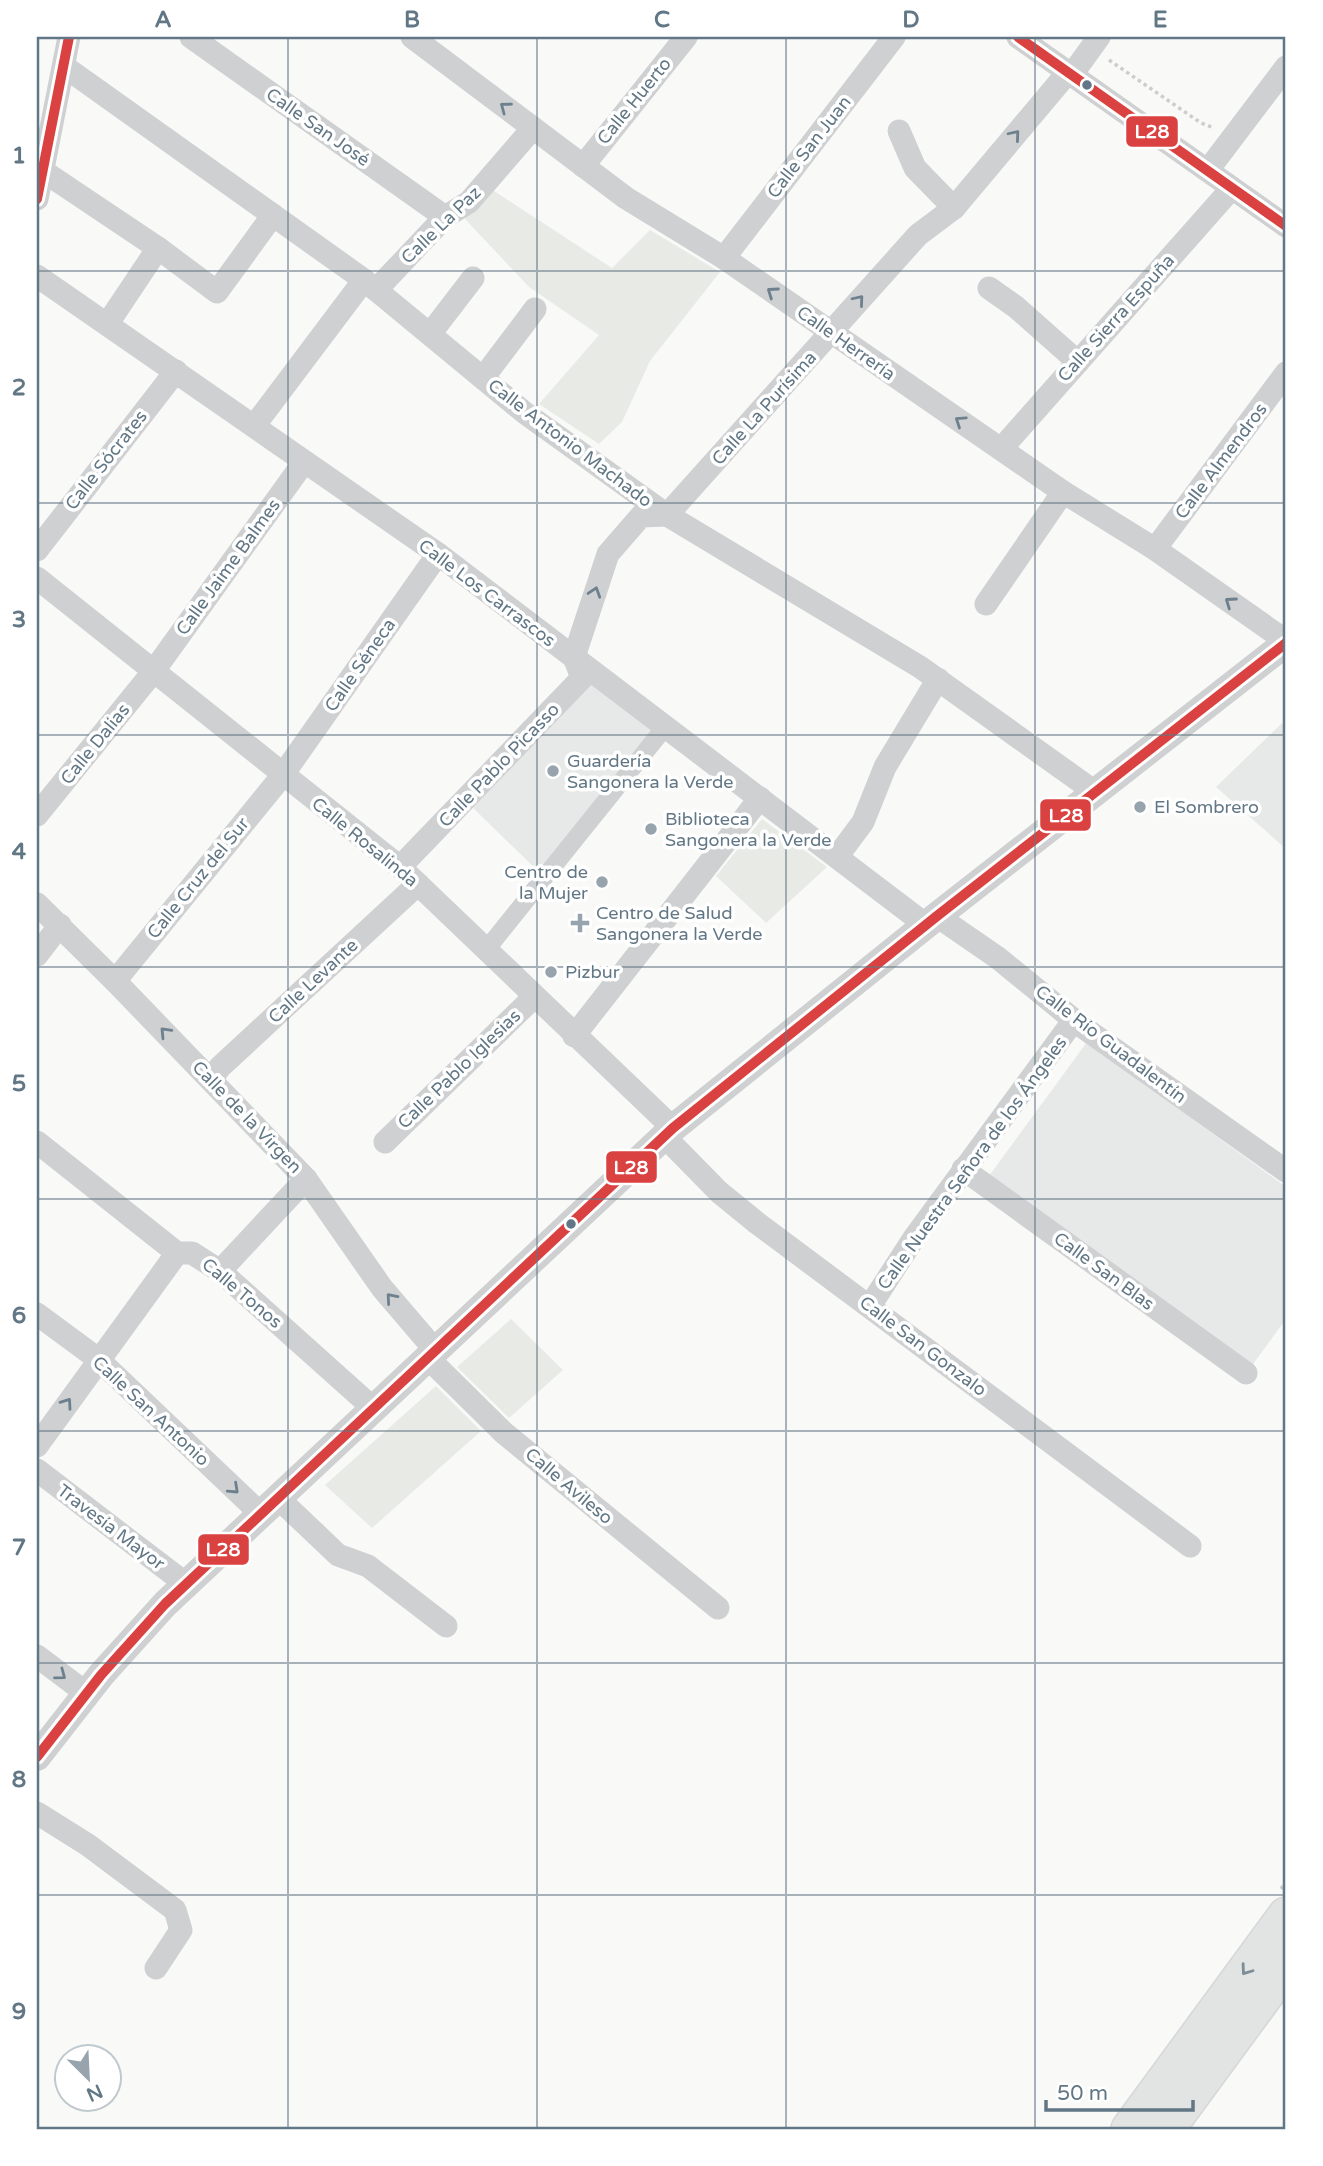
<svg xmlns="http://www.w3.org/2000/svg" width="1323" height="2166" viewBox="0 0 1323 2166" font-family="'Varela Round',sans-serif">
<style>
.built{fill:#e7e9e9}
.green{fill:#e8ebe5}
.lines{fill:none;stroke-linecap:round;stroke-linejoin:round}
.primary-casing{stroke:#d6d7d8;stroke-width:38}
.path{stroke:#cccece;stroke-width:3.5;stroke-dasharray:3.5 3.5;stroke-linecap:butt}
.pedestrian{stroke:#ced0d1;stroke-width:18}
.minor{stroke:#ced0d1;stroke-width:23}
.tertiary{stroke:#ced0d1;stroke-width:28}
.primary{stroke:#e2e3e3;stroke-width:35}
.bus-1-casing{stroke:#fff;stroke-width:16}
.bus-1{stroke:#da4241;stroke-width:10}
.oneway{stroke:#6d808d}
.oneway2{stroke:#7c8d98}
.grid{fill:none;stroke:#627785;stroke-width:2;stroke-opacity:0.55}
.bus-dot{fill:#627785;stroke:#fff;stroke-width:2.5}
.poi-dot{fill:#97a4ad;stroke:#fff;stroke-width:2.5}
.labels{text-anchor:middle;stroke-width:7;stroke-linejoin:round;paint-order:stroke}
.street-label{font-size:18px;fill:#627785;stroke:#fff}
.poi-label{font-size:18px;fill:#627785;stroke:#fff;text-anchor:start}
.line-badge{stroke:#fff;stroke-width:2.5}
.badge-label{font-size:19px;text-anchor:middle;font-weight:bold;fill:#fff}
.neatline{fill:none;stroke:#627785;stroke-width:2.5}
.grid-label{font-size:23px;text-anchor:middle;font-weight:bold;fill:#627785}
</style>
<rect width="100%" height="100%" fill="#f9f9f8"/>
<g class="built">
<path d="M590,684L666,726L544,877L473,808Z"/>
<path d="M1282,723L1286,726V849L1216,787Z"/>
<path d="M1087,1042L1286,1187V1319L1251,1367L989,1176Z"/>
</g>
<g class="green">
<path d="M491,189L612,268L650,230L720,272L650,361L622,422L599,444L539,404L599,335L529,287L465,219Z"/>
<path d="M762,819L827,867L766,923L716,876Z"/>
<path d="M511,1319L563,1370L509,1418L457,1367Z"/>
<path d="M436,1386L481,1431L372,1528L325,1485Z"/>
</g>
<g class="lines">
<g class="primary-casing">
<g id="primary">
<path d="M1129,2129L1286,1915"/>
<path d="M1167,2129L1286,1967"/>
</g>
</g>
<g class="path">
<path d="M1109,60L1201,123L1214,128"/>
<path d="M1281,1889L1286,1881"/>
</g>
<path class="pedestrian" d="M486,950L666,726"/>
<g class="minor">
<path d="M191,37L445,217"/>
<path d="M412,37L626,198L724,258L1063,492L1155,549L1286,641"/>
<path d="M1018,37L1286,226"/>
<path d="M65,67L364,280L525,413L667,515L920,667L1095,792"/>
<path d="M1073,73L1099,37"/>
<path d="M899,131L915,168L954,208"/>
<path d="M583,166L686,37"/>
<path d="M1208,170L1286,67"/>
<path d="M43,171L158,248L108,323"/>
<path d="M37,199L69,37"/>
<path d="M158,248L217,292L273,215"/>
<path d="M724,258L894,37"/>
<path d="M37,276L438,554L926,925"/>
<path d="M989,288L1016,307L1078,362"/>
<path d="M376,290L445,217L469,202L533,128"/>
<path d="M430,334L473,278"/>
<path d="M483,378L535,309"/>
<path d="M254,426L364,280"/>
<path d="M1001,449L1232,188"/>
<path d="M1155,549L1286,373"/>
<path d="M37,550L176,371"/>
<path d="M37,578L400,867L673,1128"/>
<path d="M986,604L1063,492"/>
<path d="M37,815L153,672L304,462"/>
<path d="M837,857L863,822L885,767L938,679"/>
<path d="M400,867L582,678L574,657L608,554L641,516L667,515L918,235L954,208L1069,71"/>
<path d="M37,904L115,981L306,1179L382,1288L435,1350"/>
<path d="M937,916L998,958L1080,1025L1286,1171"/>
<path d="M37,955L60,925"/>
<path d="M115,981L282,776L438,554"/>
<path d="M574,1036L760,798"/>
<path d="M211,1079L220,1067L418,884"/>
<path d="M664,1136L719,1192L757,1223L1190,1546"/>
<path d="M37,1142L177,1253H192L220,1271L373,1408"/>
<path d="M385,1142L534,997"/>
<path d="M963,1169L1246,1373"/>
<path d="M220,1271L306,1179"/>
<path d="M870,1306L914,1238L1074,1020"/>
<path d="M37,1314L98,1359L261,1514"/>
<path d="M427,1357L504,1433L718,1608"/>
<path d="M37,1446L177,1253"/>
<path d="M37,1470L186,1584"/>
<path d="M278,1498L338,1555L368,1566L446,1626"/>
<path d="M37,1656L86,1693"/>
<path d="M37,1813L88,1845L175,1910L181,1930L156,1968"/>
</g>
<path class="tertiary" d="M37,1757L101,1675L165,1604L673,1128L937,916L1286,643"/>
<use href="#primary" class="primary"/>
<g class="bus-1-casing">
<g id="bus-1">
<path d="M1018,37L1286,226"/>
<path d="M37,199L69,37"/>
<path d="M37,1757L101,1675L165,1604L673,1128L937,916L1286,643"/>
</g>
</g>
<use href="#bus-1" class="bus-1"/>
</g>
<defs><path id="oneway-chevron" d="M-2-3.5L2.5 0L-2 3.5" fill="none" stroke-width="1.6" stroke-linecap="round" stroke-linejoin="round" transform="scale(1.75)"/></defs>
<g class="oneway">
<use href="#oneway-chevron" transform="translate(505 107) rotate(-143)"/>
<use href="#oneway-chevron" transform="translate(1015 135) rotate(-50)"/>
<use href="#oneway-chevron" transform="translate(772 292) rotate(-145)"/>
<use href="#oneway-chevron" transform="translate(859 300) rotate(-50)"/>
<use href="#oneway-chevron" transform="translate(960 421) rotate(-146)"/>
<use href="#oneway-chevron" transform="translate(595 592) rotate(-72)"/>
<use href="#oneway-chevron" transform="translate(1230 602) rotate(-145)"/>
<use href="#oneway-chevron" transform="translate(165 1032) rotate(-134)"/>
<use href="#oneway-chevron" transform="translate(391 1298) rotate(-131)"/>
<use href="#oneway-chevron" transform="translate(67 1403) rotate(-55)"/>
<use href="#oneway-chevron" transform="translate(234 1489) rotate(43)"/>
<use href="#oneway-chevron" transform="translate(61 1675) rotate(37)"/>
</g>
<use class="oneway2" href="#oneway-chevron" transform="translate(1246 1970) rotate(126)"/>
<path class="grid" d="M288,37V2129M537,37V2129M786,37V2129M1035,37V2129M37,271H1286M37,503H1286M37,735H1286M37,967H1286M37,1199H1286M37,1431H1286M37,1663H1286M37,1895H1286"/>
<g class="bus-dot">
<circle cx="1087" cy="85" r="6"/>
<circle cx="571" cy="1224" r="6"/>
</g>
<g class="poi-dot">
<circle cx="553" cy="771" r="7"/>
<circle cx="1140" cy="807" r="7"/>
<circle cx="651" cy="829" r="7"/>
<circle cx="602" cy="882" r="7"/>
<path d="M576.5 912.5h7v7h7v7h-7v7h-7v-7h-7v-7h7z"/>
<circle cx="551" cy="972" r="7"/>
</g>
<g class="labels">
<g class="street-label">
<text transform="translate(634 101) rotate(-51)" y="6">Calle Huerto</text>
<text transform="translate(318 127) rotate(35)" y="6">Calle San José</text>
<text transform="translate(809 147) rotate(-52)" y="6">Calle San Juan</text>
<text transform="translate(441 225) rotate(-44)" y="6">Calle La Paz</text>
<text transform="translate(1116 318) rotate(-48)" y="6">Calle Sierra Espuña</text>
<text transform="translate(846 343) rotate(35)" y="6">Calle Herrería</text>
<text transform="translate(764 408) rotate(-48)" y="6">Calle La Purísima</text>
<text transform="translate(570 443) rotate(37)" y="6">Calle Antonio Machado</text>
<text transform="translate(106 460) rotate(-52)" y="6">Calle Sócrates</text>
<text transform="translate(1221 461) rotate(-53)" y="6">Calle Almendros</text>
<text transform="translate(228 567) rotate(-54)" y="6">Calle Jaime Balmes</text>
<text transform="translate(487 593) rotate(37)" y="6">Calle Los Carrascos</text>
<text transform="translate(360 665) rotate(-55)" y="6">Calle Séneca</text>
<text transform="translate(95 744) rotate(-51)" y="6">Calle Dalias</text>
<text transform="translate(499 765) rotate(-46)" y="6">Calle Pablo Picasso</text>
<text transform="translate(365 842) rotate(39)" y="6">Calle Rosalinda</text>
<text transform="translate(198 878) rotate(-51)" y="6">Calle Cruz del Sur</text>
<text transform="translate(313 981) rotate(-43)" y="6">Calle Levante</text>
<text transform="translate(1111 1044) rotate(37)" y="6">Calle Río Guadalentín</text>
<text transform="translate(459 1069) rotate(-44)" y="6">Calle Pablo Iglesias</text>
<text transform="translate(247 1117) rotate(46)" y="6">Calle de la Virgen</text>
<text transform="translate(972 1163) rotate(-54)" y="6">Calle Nuestra Señora de los Ángeles</text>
<text transform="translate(1104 1271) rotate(36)" y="6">Calle San Blas</text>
<text transform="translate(242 1293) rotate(40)" y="6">Calle Tonos</text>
<text transform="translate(923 1346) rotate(37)" y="6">Calle San Gonzalo</text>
<text transform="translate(151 1411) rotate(43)" y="6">Calle San Antonio</text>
<text transform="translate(569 1486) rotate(40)" y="6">Calle Avileso</text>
<text transform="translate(111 1527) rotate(37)" y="6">Travesía Mayor</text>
</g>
<g class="poi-label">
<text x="567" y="767">Guardería<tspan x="567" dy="21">Sangonera la Verde</tspan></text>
<text x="1154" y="813">El Sombrero</text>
<text x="665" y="825">Biblioteca<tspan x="665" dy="21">Sangonera la Verde</tspan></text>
<text x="588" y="878" text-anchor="end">Centro de<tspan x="588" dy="21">la Mujer</tspan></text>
<text x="596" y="919">Centro de Salud<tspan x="596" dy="21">Sangonera la Verde</tspan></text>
<text x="565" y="978">Pizbur</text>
</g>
</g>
<g class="line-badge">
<rect x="1125" y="115" width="54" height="33" rx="7" fill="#da4241"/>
<rect x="1039" y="798" width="53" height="34" rx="7" fill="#da4241"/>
<rect x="605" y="1150" width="53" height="34" rx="7" fill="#da4241"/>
<rect x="197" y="1533" width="53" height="33" rx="7" fill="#da4241"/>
</g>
<g class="badge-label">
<text x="1152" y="138">L28</text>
<text x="1066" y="822">L28</text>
<text x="631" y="1174">L28</text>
<text x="223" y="1556">L28</text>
</g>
<rect width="1323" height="2166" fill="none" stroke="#ffffff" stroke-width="77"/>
<g transform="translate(88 2078) rotate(156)"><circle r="33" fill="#ffffff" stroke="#c0c9ce" stroke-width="2"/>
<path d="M0-5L12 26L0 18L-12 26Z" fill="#97a4ad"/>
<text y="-10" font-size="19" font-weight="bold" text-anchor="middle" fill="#627785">N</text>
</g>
<path d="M1046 2100v10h147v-10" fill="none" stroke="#627785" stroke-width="3.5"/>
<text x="1057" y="2100" font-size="21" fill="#627785" stroke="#ffffff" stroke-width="5" paint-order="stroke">50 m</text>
<rect x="38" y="38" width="1246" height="2090" class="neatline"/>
<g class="grid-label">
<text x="163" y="27">A</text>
<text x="412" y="27">B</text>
<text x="662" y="27">C</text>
<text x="911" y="27">D</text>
<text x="1160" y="27">E</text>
<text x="19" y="163">1</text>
<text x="19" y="395">2</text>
<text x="19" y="627">3</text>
<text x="19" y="859">4</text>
<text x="19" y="1091">5</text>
<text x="19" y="1323">6</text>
<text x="19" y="1555">7</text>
<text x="19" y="1787">8</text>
<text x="19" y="2019">9</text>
</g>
</svg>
